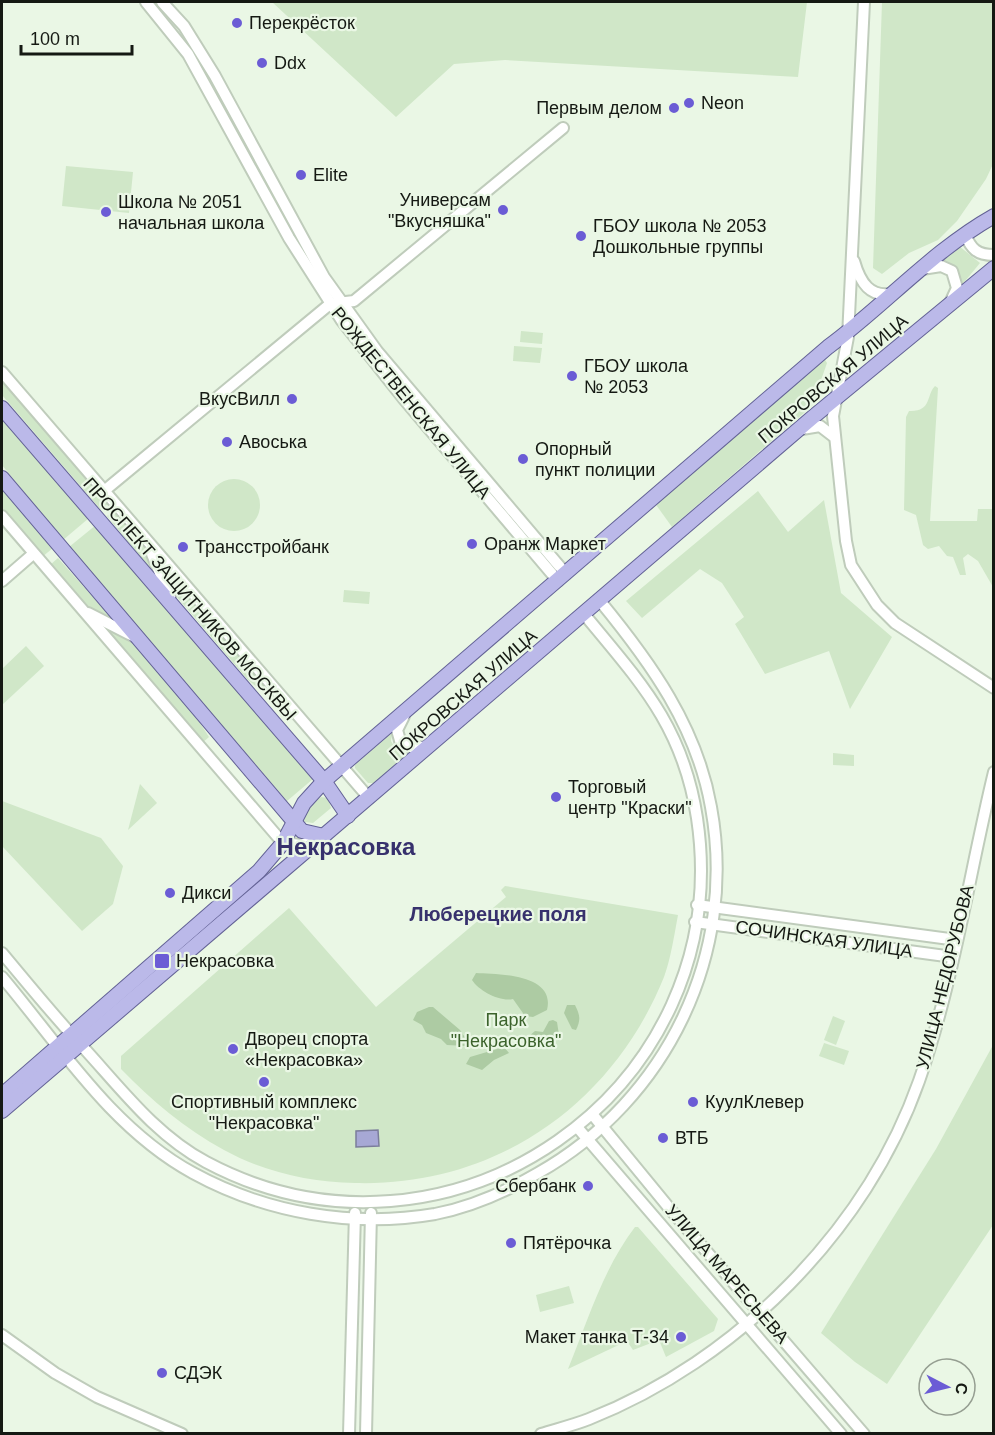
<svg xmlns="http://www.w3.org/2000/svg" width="995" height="1435" viewBox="0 0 995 1435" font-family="Arial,sans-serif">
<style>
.green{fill:#d0e7c8}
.forest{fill:#adcba3}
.water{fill:#a7a8d5;stroke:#7b7d9b;stroke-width:1.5}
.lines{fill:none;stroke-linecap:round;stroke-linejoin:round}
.minor-casing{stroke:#bfccbb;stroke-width:14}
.major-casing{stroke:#636295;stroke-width:16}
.minor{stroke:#fff;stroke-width:10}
.major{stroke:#bbb9e9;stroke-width:14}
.poi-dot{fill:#6b5cd5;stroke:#eaf7e5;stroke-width:2}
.labels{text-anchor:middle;stroke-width:4.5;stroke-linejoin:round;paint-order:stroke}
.poi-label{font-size:18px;fill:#151913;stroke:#eaf7e5;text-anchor:start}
.street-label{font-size:18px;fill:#151913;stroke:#eaf7e5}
.park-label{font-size:18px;fill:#3c632c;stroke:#eaf7e5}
.neighbourhood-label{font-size:20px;font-weight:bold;fill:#37316d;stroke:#eaf7e5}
.district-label{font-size:24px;font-weight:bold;fill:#37316d;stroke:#eaf7e5}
</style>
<rect width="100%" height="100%" fill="#eaf7e5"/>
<g class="green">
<path d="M272,2H807L798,77L505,60L454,64L396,117Z"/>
<path d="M882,2H993L994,162L986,179L957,221L938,240L909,253L882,274L873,268Z"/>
<path d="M66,166L133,172L129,213L62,206Z"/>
<path d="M959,246L980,263L961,286C960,270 955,267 941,263Z"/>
<path d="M521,331L543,333L542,344L520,342Z"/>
<path d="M514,346L542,348L540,363L513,361Z"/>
<path d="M824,358L827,363L812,406L672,527L654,502Z"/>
<path d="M2,376L110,502L101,510L2,395Z"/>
<path d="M935,386L938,388L930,521H977L978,509H993V587L978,561L968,554L963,558L966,575H960L953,557L947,556L939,546L928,549L923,545L916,515L904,510L906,417L909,411C932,412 926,395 935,386Z"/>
<path d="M2,416L89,518L63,540L2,465Z"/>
<circle cx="234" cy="505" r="26"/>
<path d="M2,489L53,548L42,557L2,510Z"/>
<path d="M758,491L788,532L824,500L841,593L892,637L850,709L829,651L765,674L735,624L744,617L722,583L700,569L642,618L626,601Z"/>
<path d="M115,510L148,549L157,577L107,516Z"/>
<path d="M96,525L313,779L287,801L69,547Z"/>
<path d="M58,558L115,622L86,608L50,565Z"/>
<path d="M163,564L269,687L263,692L248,680L177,597Z"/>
<path d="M344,590L370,592L369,604L343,602Z"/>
<path d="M94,620L131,641L198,720L209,737L202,743Z"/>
<path d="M26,646L44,666L2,705V669Z"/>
<path d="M392,733L391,741L397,751L411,753L375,783H368L355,768V765Z"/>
<path d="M833,753L854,755V766L833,765Z"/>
<path d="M140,784L157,803L128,830Z"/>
<path d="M321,797L328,798L331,808L313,823L305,822L302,818L304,811Z"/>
<path d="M2,801L101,838L123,866L113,904L82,931L2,846Z"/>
<path d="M505,886L678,915C674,936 671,958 664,977C612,1106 494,1187 355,1183C310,1182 264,1172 224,1150C185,1129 151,1100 121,1069V1056L289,908L376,1007L506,897L501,890Z"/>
<path d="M833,1016L845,1021L836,1045L824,1040Z"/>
<path d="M824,1043L849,1051L844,1065L819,1056Z"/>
<path d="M993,1045V1225L887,1384L855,1362L821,1333L936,1149Z"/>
<path d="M635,1227H638L718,1319L714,1331L666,1357L659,1340L633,1350L627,1341L568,1369C588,1320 603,1269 635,1227Z"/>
<path d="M569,1286L574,1303L540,1312L536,1295Z"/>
</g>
<g class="forest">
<path d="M476,973C498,974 556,974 547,1010L533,1017L525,1016L513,999C500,1002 479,991 472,980Z"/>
<path d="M567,1005H575C580,1015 581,1020 576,1030L572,1029L564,1013Z"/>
<path d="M429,1007H433L460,1030L468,1042L466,1046L447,1045L441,1039L426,1033L422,1025L413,1020L417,1012Z"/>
<path d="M553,1020L557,1022L559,1035L556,1038L532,1040L528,1037L535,1031L543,1032L549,1021Z"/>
<path d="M504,1047L509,1053L494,1060L482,1070L466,1064L470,1057Z"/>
</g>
<path class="water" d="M378,1130L379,1146L356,1147V1131Z"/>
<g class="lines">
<g class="minor-casing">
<g id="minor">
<path d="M146,2L188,54L289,238L342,321L403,398L558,581"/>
<path d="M162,2L184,26L215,76L324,277L377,351L566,574"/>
<path d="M864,2L848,337L833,416L846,541L851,565L877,605L895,623L994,688"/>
<path d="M965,234C971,249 977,255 994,255"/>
<path d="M854,261C860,282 870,299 894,293"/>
<path d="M922,269L941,266L952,271L957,288L950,303"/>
<path d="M2,372L369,798"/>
<path d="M802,429L820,426L833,436"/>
<path d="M104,491L330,304L354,301L563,128"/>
<path d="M2,516L283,843L301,845L315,840"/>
<path d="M152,554L170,597"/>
<path d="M2,581L33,554"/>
<path d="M88,613L135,637"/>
<path d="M404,716L397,730L401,744L414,748L428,746"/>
<path d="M697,905L957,940"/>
<path d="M695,922L953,957"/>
<path d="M2,953C28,984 53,1015 81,1045C120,1087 154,1134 206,1162C448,1291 738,1091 697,818C683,726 640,682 584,614"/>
<path d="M2,977C60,1046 112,1129 193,1173C266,1213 353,1228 435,1214C471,1207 507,1191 538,1173C667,1100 738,953 711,807C697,727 651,663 600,601"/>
<path d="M592,1114L670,1209L864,1434"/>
<path d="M577,1127L841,1434"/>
<path d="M2,1335L55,1373L97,1397L182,1434"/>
<path d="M349,1434L355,1213"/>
<path d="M366,1434L371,1213"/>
<path d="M541,1434C557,1429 574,1425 589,1419C736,1361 866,1231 919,1081C954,981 969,875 994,772"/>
</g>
</g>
<g class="major-casing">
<g id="major">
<path d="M2,408L324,781L348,816"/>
<path d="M2,478L302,831L324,836"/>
<path d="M2,1095L259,871L283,843L304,803L324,781L828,347C884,306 932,251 994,216"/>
<path d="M2,1111L813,417L994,268"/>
</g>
</g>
<use href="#minor" class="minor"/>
<use href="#major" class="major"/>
</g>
<g class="poi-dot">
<circle cx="237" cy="23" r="6"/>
<circle cx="262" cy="63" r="6"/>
<circle cx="689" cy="103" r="6"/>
<circle cx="674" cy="108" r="6"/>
<circle cx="301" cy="175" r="6"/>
<circle cx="503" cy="210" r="6"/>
<circle cx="106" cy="212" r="6"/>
<circle cx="581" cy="236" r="6"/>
<circle cx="572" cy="376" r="6"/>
<circle cx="292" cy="399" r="6"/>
<circle cx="227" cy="442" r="6"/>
<circle cx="523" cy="459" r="6"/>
<circle cx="472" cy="544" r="6"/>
<circle cx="183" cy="547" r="6"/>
<circle cx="556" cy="797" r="6"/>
<circle cx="170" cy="893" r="6"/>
<rect x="154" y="953" width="16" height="16" rx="3"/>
<circle cx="233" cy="1049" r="6"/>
<circle cx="264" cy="1082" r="6"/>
<circle cx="693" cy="1102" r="6"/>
<circle cx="663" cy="1138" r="6"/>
<circle cx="588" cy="1186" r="6"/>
<circle cx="511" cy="1243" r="6"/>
<circle cx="681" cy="1337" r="6"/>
<circle cx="162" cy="1373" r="6"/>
</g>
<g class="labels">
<g class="poi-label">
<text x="249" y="29">Перекрёсток</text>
<text x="274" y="69">Ddx</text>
<text x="701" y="109">Neon</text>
<text x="662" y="114" text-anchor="end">Первым делом</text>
<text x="313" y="181">Elite</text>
<text x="491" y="206" text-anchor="end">Универсам<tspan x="491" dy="21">"Вкусняшка"</tspan></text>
<text x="118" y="208">Школа № 2051<tspan x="118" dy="21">начальная школа</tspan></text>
<text x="593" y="232">ГБОУ школа № 2053<tspan x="593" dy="21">Дошкольные группы</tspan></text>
<text x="584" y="372">ГБОУ школа<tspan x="584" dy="21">№ 2053</tspan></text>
<text x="280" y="405" text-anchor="end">ВкусВилл</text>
<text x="239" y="448">Авоська</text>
<text x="535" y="455">Опорный<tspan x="535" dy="21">пункт полиции</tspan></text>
<text x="484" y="550">Оранж Маркет</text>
<text x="195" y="553">Трансстройбанк</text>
<text x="568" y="793">Торговый<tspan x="568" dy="21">центр "Краски"</tspan></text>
<text x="182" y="899">Дикси</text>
<text x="176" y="967">Некрасовка</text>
<text x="245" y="1045">Дворец спорта<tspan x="245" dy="21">«Некрасовка»</tspan></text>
<text x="264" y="1108" text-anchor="middle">Спортивный комплекс<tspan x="264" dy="21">"Некрасовка"</tspan></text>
<text x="705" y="1108">КуулКлевер</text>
<text x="675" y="1144">ВТБ</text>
<text x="576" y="1192" text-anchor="end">Сбербанк</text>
<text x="523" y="1249">Пятёрочка</text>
<text x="669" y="1343" text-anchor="end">Макет танка Т-34</text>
<text x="174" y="1379">СДЭК</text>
</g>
<g class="street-label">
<text transform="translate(833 379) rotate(-40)" y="6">ПОКРОВСКАЯ УЛИЦА</text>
<text transform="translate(411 403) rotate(51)" y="6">РОЖДЕСТВЕНСКАЯ УЛИЦА</text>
<text transform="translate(190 599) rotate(49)" y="6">ПРОСПЕКТ ЗАЩИТНИКОВ МОСКВЫ</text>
<text transform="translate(463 695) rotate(-41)" y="6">ПОКРОВСКАЯ УЛИЦА</text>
<text transform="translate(824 939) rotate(8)" y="6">СОЧИНСКАЯ УЛИЦА</text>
<text transform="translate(945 977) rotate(-76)" y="6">УЛИЦА НЕДОРУБОВА</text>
<text transform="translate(727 1274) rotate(49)" y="6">УЛИЦА МАРЕСЬЕВА</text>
</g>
<g class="park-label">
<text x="506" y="1026">Парк<tspan x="506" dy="21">"Некрасовка"</tspan></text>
</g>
<g class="neighbourhood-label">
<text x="498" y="921">Люберецкие поля</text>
</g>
<g class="district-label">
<text x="346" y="855">Некрасовка</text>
</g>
</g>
<rect width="995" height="1435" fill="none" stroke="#151913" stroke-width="6"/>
<g transform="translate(947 1387) rotate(97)"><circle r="28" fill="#eaf7e5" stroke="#959e91" stroke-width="1.5"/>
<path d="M0-4.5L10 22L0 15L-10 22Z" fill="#6b5cd5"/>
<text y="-9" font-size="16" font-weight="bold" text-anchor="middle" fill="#151913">С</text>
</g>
<path d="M21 45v9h111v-9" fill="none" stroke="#151913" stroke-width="3"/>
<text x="30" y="45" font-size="18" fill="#151913" stroke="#eaf7e5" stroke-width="4.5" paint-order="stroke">100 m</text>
</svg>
